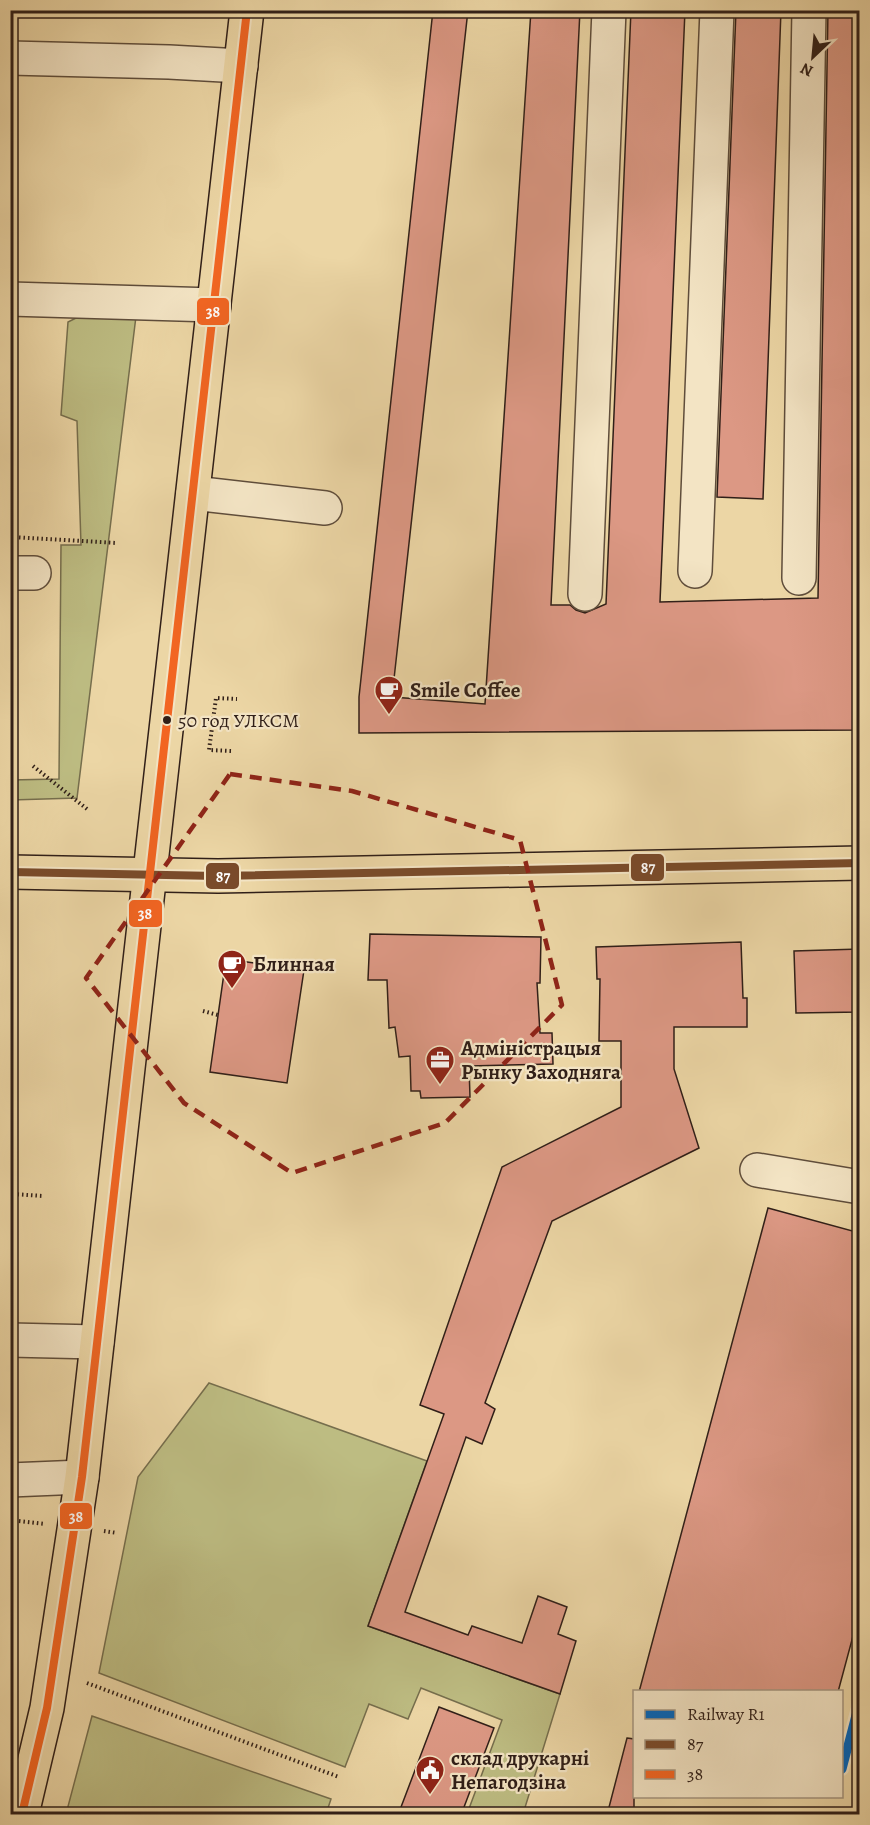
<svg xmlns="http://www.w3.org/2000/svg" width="870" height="1825" viewBox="0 0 870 1825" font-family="Alegreya,serif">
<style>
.green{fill:#bdbc82;stroke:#766e4d;stroke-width:1.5}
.building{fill:#dc9884;stroke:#301f18;stroke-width:1.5}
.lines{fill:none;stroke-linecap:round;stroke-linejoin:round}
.minor-casing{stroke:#5f4d3b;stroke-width:36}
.major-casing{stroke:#301f18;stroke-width:36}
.path{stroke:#301f18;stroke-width:4;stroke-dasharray:1.5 3;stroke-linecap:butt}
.minor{stroke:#f3e4c4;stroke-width:33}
.major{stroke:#ecd6a5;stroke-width:33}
.bus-1-casing{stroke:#f3e4c4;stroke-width:12}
.bus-2-casing{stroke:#f3e4c4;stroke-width:12}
.bus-1{stroke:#7a4b2a;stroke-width:8}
.bus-2{stroke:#f26522;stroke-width:8}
.rail-1-casing{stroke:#f3e4c4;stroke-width:14}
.rail-1{stroke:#0065bd;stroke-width:9}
.marked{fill:none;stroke:#8f2418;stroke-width:4.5;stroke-dasharray:12 8;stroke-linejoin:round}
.bus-dot{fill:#301f18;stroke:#f3e4c4;stroke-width:2}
.labels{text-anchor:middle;stroke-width:4.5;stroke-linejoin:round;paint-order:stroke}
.bus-label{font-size:20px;fill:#301f18;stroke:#f3e4c4;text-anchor:start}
.poi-label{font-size:21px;font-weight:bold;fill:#301f18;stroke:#f3e4c4;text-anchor:start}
.line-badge{stroke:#f3e4c4;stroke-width:2}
.badge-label{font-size:16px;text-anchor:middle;font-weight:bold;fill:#fff}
</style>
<rect width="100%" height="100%" fill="#ecd6a5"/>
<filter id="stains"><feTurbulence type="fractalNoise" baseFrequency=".00333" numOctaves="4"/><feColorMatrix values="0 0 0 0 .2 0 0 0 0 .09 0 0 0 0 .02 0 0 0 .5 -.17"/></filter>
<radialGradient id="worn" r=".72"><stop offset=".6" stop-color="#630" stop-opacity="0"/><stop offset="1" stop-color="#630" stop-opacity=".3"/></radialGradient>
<g class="green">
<path d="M98,307L137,308L77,798L11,800L10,780L59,779L61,545H81L77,421L61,415L68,322Z"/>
<path d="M209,1383L427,1461L368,1626L560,1694L523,1814H467L502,1720L421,1688L408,1719L369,1704L345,1767L99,1673L138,1477Z"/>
<path d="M92,1716L331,1799L326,1814H66Z"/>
</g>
<g class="building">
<path d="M433,10H468L392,697L485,704L531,10H580L551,605H570L576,610L585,613L606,604L631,10H685L660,602L818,598L828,10H860V730L359,733V697Z"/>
<path d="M736,10H781L763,499L717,497Z"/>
<path d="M370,934L541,937L540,983H537L540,1033H552L553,1064L469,1066L470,1097L421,1098L420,1091H411L410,1056L399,1057L395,1027L389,1028L387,980H368Z"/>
<path d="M741,942L743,998H747V1027H674V1069L699,1148L552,1221L485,1403L495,1409L482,1444L466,1437L405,1612L468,1635L472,1626L522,1643L538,1596L567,1607L558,1634L576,1641L560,1694L368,1626L444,1414L420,1405L502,1167L621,1107V1041H599L600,979H597L596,947Z"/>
<path d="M860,949V1012L796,1013L794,951Z"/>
<path d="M226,959L304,970L287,1083L210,1072Z"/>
<path d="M768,1208L860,1233V1610L838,1692H639Z"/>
<path d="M439,1707L494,1728L461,1815H398Z"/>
<path d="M627,1738L634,1739V1815H607Z"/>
</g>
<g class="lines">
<g class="minor-casing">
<g id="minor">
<path d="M10,58L169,62L241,66"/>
<path d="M10,299L214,305"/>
<path d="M193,493L325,508"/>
<path d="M695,571L717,10"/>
<path d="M10,573H34"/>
<path d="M799,578L809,10"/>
<path d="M585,594L609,10"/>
<path d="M757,1170L860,1187"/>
<path d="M10,1340L97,1342"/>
<path d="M10,1480L82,1477"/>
</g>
</g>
<g class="major-casing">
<g id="major">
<path d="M10,872L218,876L860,863"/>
<path d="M22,1814L47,1708L82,1477L247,10"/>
</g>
</g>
<g class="path">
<path d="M10,537L117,543"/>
<path d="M231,751L209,750L216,698L237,699"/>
<path d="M33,766L87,809"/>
<path d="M203,1011L218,1015"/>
<path d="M13,1194L43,1196"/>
<path d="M10,1520L45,1524"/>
<path d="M104,1531L117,1533"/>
<path d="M87,1683L339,1777"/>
</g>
<use href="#minor" class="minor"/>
<use href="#major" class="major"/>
<g class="bus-1-casing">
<path id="bus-1" d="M10,872L218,876L860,863"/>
</g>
<g class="bus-2-casing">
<path id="bus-2" d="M22,1814L47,1708L82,1477L247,10"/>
</g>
<use href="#bus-1" class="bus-1"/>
<use href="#bus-2" class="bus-2"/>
<g class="rail-1-casing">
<path id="rail-1" d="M842,1769L860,1700"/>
</g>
<use href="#rail-1" class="rail-1"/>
</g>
<path class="marked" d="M230,774L352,791L520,840L562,1005L445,1123L292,1173L184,1103L86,978Z"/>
<defs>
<g id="cafe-pin" transform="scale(1.5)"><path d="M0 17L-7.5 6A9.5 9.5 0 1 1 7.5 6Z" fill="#8f2418" stroke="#f3e4c4"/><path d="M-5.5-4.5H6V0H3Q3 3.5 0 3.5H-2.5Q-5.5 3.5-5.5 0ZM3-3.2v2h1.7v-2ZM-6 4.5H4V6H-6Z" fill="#fff"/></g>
<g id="office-pin" transform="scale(1.5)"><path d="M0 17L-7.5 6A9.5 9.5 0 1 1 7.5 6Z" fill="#8f2418" stroke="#f3e4c4"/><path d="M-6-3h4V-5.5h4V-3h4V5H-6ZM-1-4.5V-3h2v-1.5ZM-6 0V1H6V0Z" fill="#fff"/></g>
<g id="civic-pin" transform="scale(1.5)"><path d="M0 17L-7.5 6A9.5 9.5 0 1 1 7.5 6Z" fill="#8f2418" stroke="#f3e4c4"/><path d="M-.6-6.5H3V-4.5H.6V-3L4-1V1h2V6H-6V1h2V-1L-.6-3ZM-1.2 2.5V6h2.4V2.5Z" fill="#fff"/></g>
</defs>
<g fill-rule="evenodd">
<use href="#cafe-pin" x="389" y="690"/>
<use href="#cafe-pin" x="232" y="964"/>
<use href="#office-pin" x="440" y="1060"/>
<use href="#civic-pin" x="430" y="1770"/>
</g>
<circle class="bus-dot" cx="167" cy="720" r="5"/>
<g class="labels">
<g class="bus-label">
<text x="178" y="727">50 год УЛКСМ</text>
</g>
<g class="poi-label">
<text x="410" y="697">Smile Coffee</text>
<text x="253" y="971">Блинная</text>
<text x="461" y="1055">Адміністрацыя<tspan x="461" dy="24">Рынку Заходняга</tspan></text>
<text x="451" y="1765">склад друкарні<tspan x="451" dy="24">Непагодзіна</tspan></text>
</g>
</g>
<g class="line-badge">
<rect x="196" y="297" width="34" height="29" rx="6" fill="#f26522"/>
<rect x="630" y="853" width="35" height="29" rx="6" fill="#7a4b2a"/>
<rect x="205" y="862" width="35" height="28" rx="6" fill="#7a4b2a"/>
<rect x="128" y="899" width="35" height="29" rx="6" fill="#f26522"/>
<rect x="59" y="1502" width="34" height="28" rx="6" fill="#f26522"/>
</g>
<g class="badge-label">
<text x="213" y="317">38</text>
<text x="648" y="873">87</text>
<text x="223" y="882">87</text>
<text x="145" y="919">38</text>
<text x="76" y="1522">38</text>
</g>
<rect width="870" height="1825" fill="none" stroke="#ecd6a5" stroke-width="36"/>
<rect x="12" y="12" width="846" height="1801" fill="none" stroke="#301f18" stroke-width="3"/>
<rect x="18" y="18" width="834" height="1789" fill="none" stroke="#301f18" stroke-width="1.5"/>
<rect x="633" y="1690" width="210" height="108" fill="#f3e4c4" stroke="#a5957f" stroke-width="1.5"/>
<rect x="645" y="1710" width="30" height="9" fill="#0065bd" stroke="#a5957f" stroke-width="1.5"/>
<text x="687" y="1720" font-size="18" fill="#301f18">Railway R1</text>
<rect x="645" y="1740" width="30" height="9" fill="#7a4b2a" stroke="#a5957f" stroke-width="1.5"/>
<text x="687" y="1750" font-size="18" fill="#301f18">87</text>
<rect x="645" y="1770" width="30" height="9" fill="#f26522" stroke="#a5957f" stroke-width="1.5"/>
<text x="687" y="1780" font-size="18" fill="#301f18">38</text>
<g transform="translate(813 57) rotate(206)" stroke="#f3e4c4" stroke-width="4.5" paint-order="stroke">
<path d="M0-4.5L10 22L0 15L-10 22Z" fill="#301f18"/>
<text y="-9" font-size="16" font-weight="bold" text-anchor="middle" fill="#301f18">N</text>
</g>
<rect width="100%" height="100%" filter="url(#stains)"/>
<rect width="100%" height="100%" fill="url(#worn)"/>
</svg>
